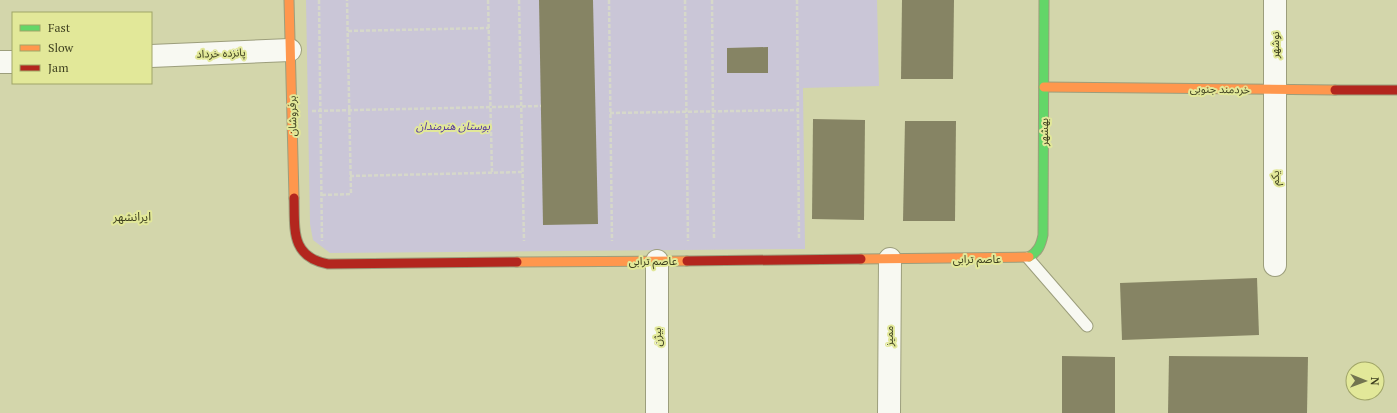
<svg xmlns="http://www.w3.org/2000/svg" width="1397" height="413" viewBox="0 0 1397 413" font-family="'PT Serif','Noto Sans Arabic',serif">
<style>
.green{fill:#cac6d7}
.building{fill:#868464}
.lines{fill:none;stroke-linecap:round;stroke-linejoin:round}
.lane-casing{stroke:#9c9e7c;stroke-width:13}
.street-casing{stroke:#9c9e7c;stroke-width:24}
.fast-casing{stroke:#9c9e7c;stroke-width:11}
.slow-casing{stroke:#9c9e7c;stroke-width:11}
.jam-casing{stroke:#9c9e7c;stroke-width:11}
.path{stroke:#d6d8ca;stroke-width:2.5;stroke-dasharray:4 2;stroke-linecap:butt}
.lane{stroke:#f8f9f2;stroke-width:11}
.street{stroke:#f8f9f2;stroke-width:22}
.fast{stroke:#63d668;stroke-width:9}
.slow{stroke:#ff974d;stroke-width:9}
.jam{stroke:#b3261e;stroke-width:9}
.labels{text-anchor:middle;stroke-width:4;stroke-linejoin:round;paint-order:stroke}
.street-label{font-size:11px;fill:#3e401f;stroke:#e2e899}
.park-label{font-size:11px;font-style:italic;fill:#5536a0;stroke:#e2e899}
.neighbourhood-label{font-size:12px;fill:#3e401f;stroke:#e2e899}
</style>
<rect width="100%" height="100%" fill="#d3d6ab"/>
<path class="green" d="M306,0H877L879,86L803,88L805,249L330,253L313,240L310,224Z"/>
<g class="building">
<path d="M539,0H593L598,224L543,225Z"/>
<path d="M902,0H954L953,79H901Z"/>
<path d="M768,47V73H727V48Z"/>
<path d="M813,119L865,120L864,220L812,219Z"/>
<path d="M905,121H956L955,221H903Z"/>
<path d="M1257,278L1259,335L1122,340L1120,283Z"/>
<path d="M1062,356L1115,357V413H1062Z"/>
<path d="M1169,356L1308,357L1307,413H1168Z"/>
</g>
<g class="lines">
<g class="lane-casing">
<path id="lane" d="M1028,258L1087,326"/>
</g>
<g class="street-casing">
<g id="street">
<path d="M1275,0V265"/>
<path d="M151,56L290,50"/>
<path d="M0,62H13"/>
<path d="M657,413V261"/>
<path d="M889,413L890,259"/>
</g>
</g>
<g class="fast-casing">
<path id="fast" d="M1029,257C1038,252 1041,245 1043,235L1044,0"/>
</g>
<g class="slow-casing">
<g id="slow">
<path d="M289,0L294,198"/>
<path d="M1044,87L1335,90"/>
<path d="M861,259L1029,257"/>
<path d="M517,262L687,261"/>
</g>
</g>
<g class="jam-casing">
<g id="jam">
<path d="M1335,90H1397"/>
<path d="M294,198C295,229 290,257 328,264L517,262"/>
<path d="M687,261L861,259"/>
</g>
</g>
<g class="path">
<path d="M319,0L322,241"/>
<path d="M488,0L492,173"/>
<path d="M519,0L524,241"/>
<path d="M609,0L612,241"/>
<path d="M685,0L688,241"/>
<path d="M712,0L714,240"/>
<path d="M797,0L799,239"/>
<path d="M348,31L489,28"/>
<path d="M312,111L541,106"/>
<path d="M610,113L798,110"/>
<path d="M350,176L523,172"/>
<path d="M322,195L351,194L347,0"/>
</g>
<use href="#lane" class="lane"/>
<use href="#street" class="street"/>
<use href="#fast" class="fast"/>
<use href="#slow" class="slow"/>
<use href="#jam" class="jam"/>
</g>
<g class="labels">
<g class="street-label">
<text transform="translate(1275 45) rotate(-90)" y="4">نوشهر</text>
<text transform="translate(221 53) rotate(-2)" y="4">پانزده خرداد</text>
<text transform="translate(1220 89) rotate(1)" y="4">خردمند جنوبی</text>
<text transform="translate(292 116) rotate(-91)" y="4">برفروشان</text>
<text transform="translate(1044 132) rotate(-90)" y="4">بهشهر</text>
<text transform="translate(1275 178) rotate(-90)" y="4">یکم</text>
<text x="977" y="263">عاصم ترابی</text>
<text x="653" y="265">عاصم ترابی</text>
<text transform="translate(889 336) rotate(-90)" y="4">ممیز</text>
<text transform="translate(657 337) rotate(-90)" y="4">بیژن</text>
</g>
<g class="park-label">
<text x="453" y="130">بوستان هنرمندان</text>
</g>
<g class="neighbourhood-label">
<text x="132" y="221">ایرانشهر</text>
</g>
</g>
<rect x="12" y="12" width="140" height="72" fill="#e2e899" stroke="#a0a568"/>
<rect x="20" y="25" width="20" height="6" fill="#63d668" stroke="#a0a568"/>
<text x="48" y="32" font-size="12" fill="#3e401f">Fast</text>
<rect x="20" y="45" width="20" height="6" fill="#ff974d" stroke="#a0a568"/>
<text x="48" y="52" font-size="12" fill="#3e401f">Slow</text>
<rect x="20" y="65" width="20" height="6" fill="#b3261e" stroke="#a0a568"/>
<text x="48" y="72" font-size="12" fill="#3e401f">Jam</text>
<g transform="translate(1365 381) rotate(91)"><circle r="19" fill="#e2e899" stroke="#a0a568"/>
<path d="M0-3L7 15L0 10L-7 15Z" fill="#727450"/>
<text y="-6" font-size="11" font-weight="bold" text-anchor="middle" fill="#3e401f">N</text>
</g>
</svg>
